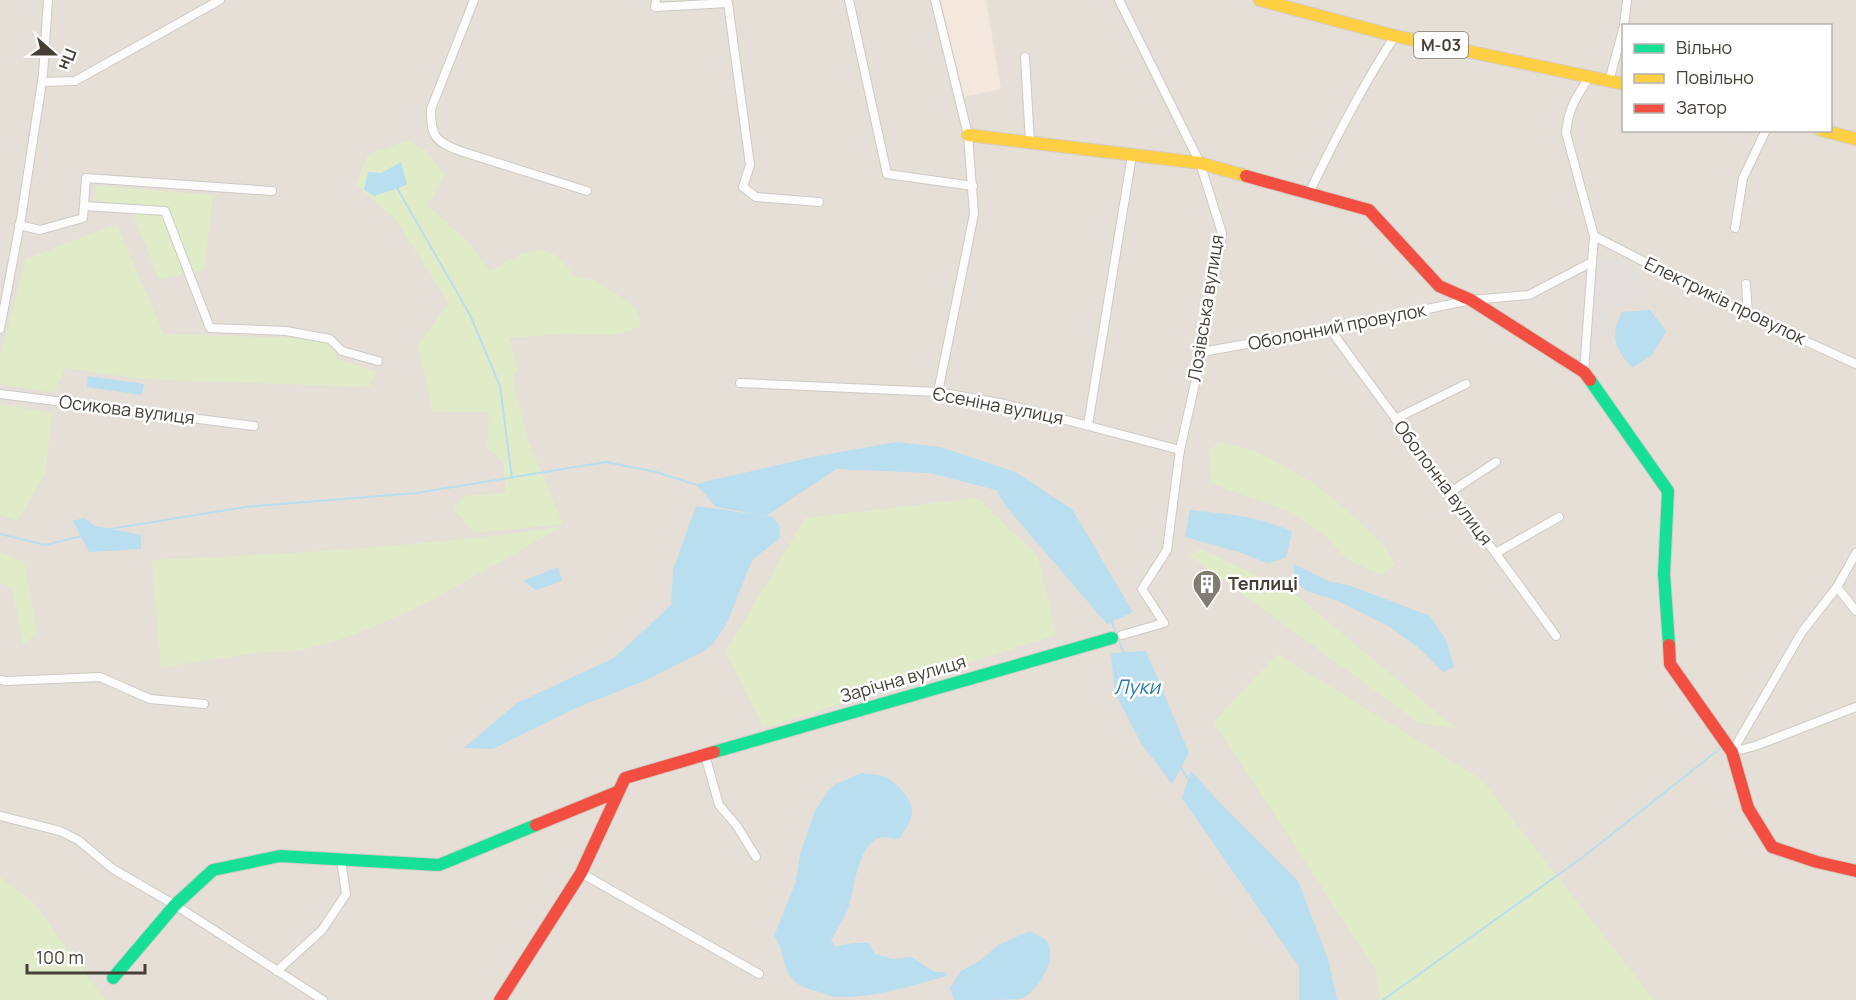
<svg xmlns="http://www.w3.org/2000/svg" width="1856" height="1000" viewBox="0 0 1856 1000" font-family="Manrope,sans-serif">
<style>
.residential{fill:#e5dfd7;fill-rule:evenodd}
.commercial{fill:#f4e8dc}
.industrial{fill:#e3dfdb}
.green{fill:#e0ecc8}
.water{fill:#b8def0}
.lines{fill:none;stroke-linecap:round;stroke-linejoin:round}
.stream{stroke:#b8def0;stroke-width:2}
.street-casing{stroke:#cdcac5;stroke-width:10}
.fast-casing{stroke:#d3cdc3;stroke-width:14}
.slow-casing{stroke:#d3cdc3;stroke-width:14}
.jam-casing{stroke:#d3cdc3;stroke-width:14}
.street{stroke:#fdfcfc;stroke-width:8}
.fast{stroke:#16e098;stroke-width:12}
.slow{stroke:#ffcf43;stroke-width:12}
.jam{stroke:#f24e42;stroke-width:12}
.labels{text-anchor:middle;stroke-width:5;stroke-linejoin:round;paint-order:stroke}
.shield{fill:#fff;stroke:#7e7872;stroke-width:1.5}
.shield-label{font-size:16px;font-weight:bold;fill:#473e35}
.street-label{font-size:18px;fill:#473e35;stroke:#fff}
.poi-label{font-size:18px;font-weight:bold;fill:#473e35;stroke:#fff;text-anchor:start}
.water-label{font-size:20px;font-style:italic;fill:#287aa6;stroke:#fff}
</style>
<rect width="100%" height="100%" fill="#f0eeea"/>
<path class="residential" d="M0,0H1856V1000H0ZM1624,26H1830V130H1624Z"/>
<path class="commercial" d="M941,0H986L1001,89L964,97Z"/>
<path class="industrial" d="M1614,258L1636,268L1653,300L1610,307L1605,341L1592,342L1597,262Z"/>
<g class="green">
<path d="M407,141L427,151L445,175L427,205L468,242L490,271C521,253 552,234 573,277L593,280L620,296L634,307L641,319L639,327L614,335L562,334L509,338L518,369L512,379L528,441L563,524L475,533L453,509L465,496L506,493L503,462L487,447L489,412H433L418,345L449,303L395,219L356,185L368,154Z"/>
<path d="M96,186L213,195L204,270L159,279L130,206L94,200Z"/>
<path d="M116,224L164,334L330,339L337,359L377,372L369,387L141,379L65,368L54,393L0,384V356L26,259Z"/>
<path d="M0,404L52,413L45,474L18,521L0,515Z"/>
<path d="M1220,442L1257,452L1312,482L1350,513L1384,546L1395,564L1381,575L1346,559L1323,533L1289,511L1212,484L1209,451Z"/>
<path d="M977,498L1037,555L1056,635L764,728L726,652L805,518Z"/>
<path d="M561,527C478,573 394,629 302,650C290,653 277,651 265,652C230,656 196,662 161,668L152,560C289,554 426,546 561,527Z"/>
<path d="M1201,549L1295,594L1455,728L1419,723L1189,555Z"/>
<path d="M0,552L24,562L37,633L23,645L12,587L0,583Z"/>
<path d="M1277,654L1481,779L1654,1000H1380L1376,970L1214,722Z"/>
<path d="M0,877L33,902L105,1000H0Z"/>
</g>
<g class="water">
<path d="M401,162L407,185L374,196L364,190L368,172L381,173Z"/>
<path d="M1650,310L1666,331L1652,355L1632,368C1615,348 1609,337 1622,312Z"/>
<path d="M88,376L144,384L142,395L87,387Z"/>
<path d="M896,442L940,447L1015,472L1072,509L1133,612L1107,624L1008,509L996,490L930,473L836,469L766,516L716,507L696,484L808,458Z"/>
<path d="M696,506L773,517L779,525L780,538L752,560L727,623L713,644L700,653L644,681L576,708L493,749L464,748L517,703L614,658L671,605L673,570Z"/>
<path d="M1190,510C1224,514 1261,516 1292,532L1286,558L1267,563L1239,552L1185,537Z"/>
<path d="M83,518L96,526L141,535V549L89,552L73,521Z"/>
<path d="M1294,564L1328,581L1351,586L1430,616L1446,640L1454,667L1443,672L1420,649L1392,628L1338,601L1307,591L1294,580Z"/>
<path d="M558,567L562,581L536,590L523,581Z"/>
<path d="M1146,651L1189,753L1172,784L1141,743L1115,693L1111,653Z"/>
<path d="M1191,771L1224,807L1298,881L1328,959L1337,1000H1299V967L1182,798Z"/>
<path d="M861,773C869,774 877,774 885,777C896,781 914,801 912,814C910,824 904,831 899,839C893,839 885,836 880,838C857,844 855,889 848,908C845,917 836,930 831,941L835,947L853,943H868L875,954L893,959L911,957L935,972H945L947,976C912,985 875,998 838,997C831,997 823,993 816,991C809,989 800,987 795,982C781,968 785,949 774,936L795,884L801,851L815,811L828,791L834,785Z"/>
<path d="M1030,931C1035,934 1043,937 1046,941C1060,957 1037,993 1020,999C1013,1000 965,1000 954,1000L950,988L961,971L982,959L998,945Z"/>
</g>
<g class="lines">
<g class="stream">
<path d="M397,188L470,315L500,386L512,478"/>
<path d="M110,529L245,507L416,493L606,462L656,472L697,485"/>
<path d="M0,534L45,545L82,536"/>
<path d="M1111,620L1124,654"/>
<path d="M1180,766L1188,779"/>
<path d="M1383,1000L1583,857L1722,747"/>
</g>
<g class="street-casing">
<g id="street">
<path d="M474,0L431,109C431,137 435,141 460,151L587,191"/>
<path d="M656,0L655,7L728,3L750,165L743,187L756,197L819,202"/>
<path d="M849,0L887,174L973,186"/>
<path d="M935,0L968,135L974,214L938,392"/>
<path d="M1119,0L1200,163L1222,233L1202,352L1180,450L1167,550L1142,589L1164,623L1122,635"/>
<path d="M1624,26L1627,0"/>
<path d="M1025,57L1030,143"/>
<path d="M1609,81L1624,26"/>
<path d="M42,82L75,81L220,0"/>
<path d="M1309,193C1335,139 1362,86 1395,36"/>
<path d="M84,206L165,211L210,328L286,331L330,339L342,351L378,361"/>
<path d="M19,225L40,230L83,218L86,178L272,191"/>
<path d="M1735,228L1743,178L1766,130"/>
<path d="M1594,236L1748,315L1856,364"/>
<path d="M1746,284L1748,315"/>
<path d="M0,329L21,218L43,75L48,0"/>
<path d="M1330,329C1404,432 1482,533 1556,636"/>
<path d="M1202,352L1330,329L1471,300L1529,295L1592,262L1594,236L1566,133C1568,108 1577,96 1590,76"/>
<path d="M1584,372L1592,262"/>
<path d="M740,383L938,392L1005,404L1180,450"/>
<path d="M0,394L254,426"/>
<path d="M1395,419L1466,384"/>
<path d="M1088,425L1132,155"/>
<path d="M1449,493L1496,462"/>
<path d="M1496,553L1559,517"/>
<path d="M1837,587L1856,611"/>
<path d="M0,680L6,681L100,677L150,699L204,704"/>
<path d="M1732,752L1802,632L1837,587L1856,553"/>
<path d="M1732,752L1755,746L1856,707"/>
<path d="M705,755L719,805L737,826L756,857"/>
<path d="M0,816L60,831L78,840L113,869L175,905L323,1000"/>
<path d="M581,873L759,974"/>
<path d="M277,971L322,930L346,894L341,860"/>
</g>
</g>
<g class="fast-casing">
<g id="fast">
<path d="M1590,380L1668,491L1664,574L1669,645"/>
<path d="M714,752L1112,638"/>
<path d="M113,978L175,905L213,870L280,856L439,865L536,825"/>
</g>
</g>
<g class="slow-casing">
<g id="slow">
<path d="M1260,0L1395,36L1624,84"/>
<path d="M1821,130L1856,139"/>
<path d="M968,135L1200,163L1246,176"/>
</g>
</g>
<g class="jam-casing">
<g id="jam">
<path d="M1246,176L1369,210L1439,286L1471,300L1584,372L1590,380"/>
<path d="M1669,645L1670,664L1732,752L1748,808L1772,847L1817,862L1856,871"/>
<path d="M536,825L617,792"/>
<path d="M500,1000L581,873L625,778L714,752"/>
</g>
</g>
<use href="#street" class="street"/>
<use href="#fast" class="fast"/>
<use href="#slow" class="slow"/>
<use href="#jam" class="jam"/>
</g>
<defs>
<g id="building-pin" transform="scale(1.5)"><path d="M0 17L-7.5 6A9.5 9.5 0 1 1 7.5 6Z" fill="#827c74" stroke="#fff"/><path d="M-4-6H4V6H1V3H-1V6H-4ZM-2.5-4.3h1.7v1.8h-1.7ZM.8-4.3h1.7v1.8H.8ZM-2.5-1h1.7V.8h-1.7ZM.8-1h1.7V.8H.8Z" fill="#fff"/></g>
</defs>
<g fill-rule="evenodd">
<use href="#building-pin" x="1207" y="584"/>
</g>
<g class="labels">
<rect class="shield" x="1414" y="32" width="54" height="26" rx="4.5"/>
<g class="shield-label">
<text x="1441" y="51">М-03</text>
</g>
<g class="street-label">
<text transform="translate(1725 301) rotate(26)" y="6">Електриків провулок</text>
<text transform="translate(1206 308) rotate(-81)" y="6">Лозівська вулиця</text>
<text transform="translate(1337 327) rotate(-11)" y="6">Оболонний провулок</text>
<text transform="translate(998 406) rotate(11)" y="6">Єсеніна вулиця</text>
<text transform="translate(127 410) rotate(7)" y="6">Осикова вулиця</text>
<text transform="translate(1443 483) rotate(53)" y="6">Оболонна вулиця</text>
<text transform="translate(903 679) rotate(-16)" y="6">Зарічна вулиця</text>
</g>
<g class="poi-label">
<text x="1228" y="590">Теплиці</text>
</g>
<g class="water-label">
<text x="1137" y="694">Луки</text>
</g>
</g>
<rect x="1622" y="24" width="210" height="108" fill="#ffffff" stroke="#b5b2ae" stroke-width="1.5"/>
<rect x="1634" y="44" width="30" height="9" fill="#16e098" stroke="#b5b2ae" stroke-width="1.5"/>
<text x="1676" y="54" font-size="18" fill="#473e35">Вільно</text>
<rect x="1634" y="74" width="30" height="9" fill="#ffcf43" stroke="#b5b2ae" stroke-width="1.5"/>
<text x="1676" y="84" font-size="18" fill="#473e35">Повільно</text>
<rect x="1634" y="104" width="30" height="9" fill="#f24e42" stroke="#b5b2ae" stroke-width="1.5"/>
<text x="1676" y="114" font-size="18" fill="#473e35">Затор</text>
<g transform="translate(54 54) rotate(111)" stroke="#ffffff" stroke-width="4.5" paint-order="stroke">
<path d="M0-4.5L10 22L0 15L-10 22Z" fill="#473e35"/>
<text y="-9" font-size="16" font-weight="bold" text-anchor="middle" fill="#473e35">Пн</text>
</g>
<path d="M27 964v9h118v-9" fill="none" stroke="#473e35" stroke-width="3"/>
<text x="36" y="964" font-size="18" fill="#473e35" stroke="#ffffff" stroke-width="4.5" paint-order="stroke">100 m</text>
</svg>
